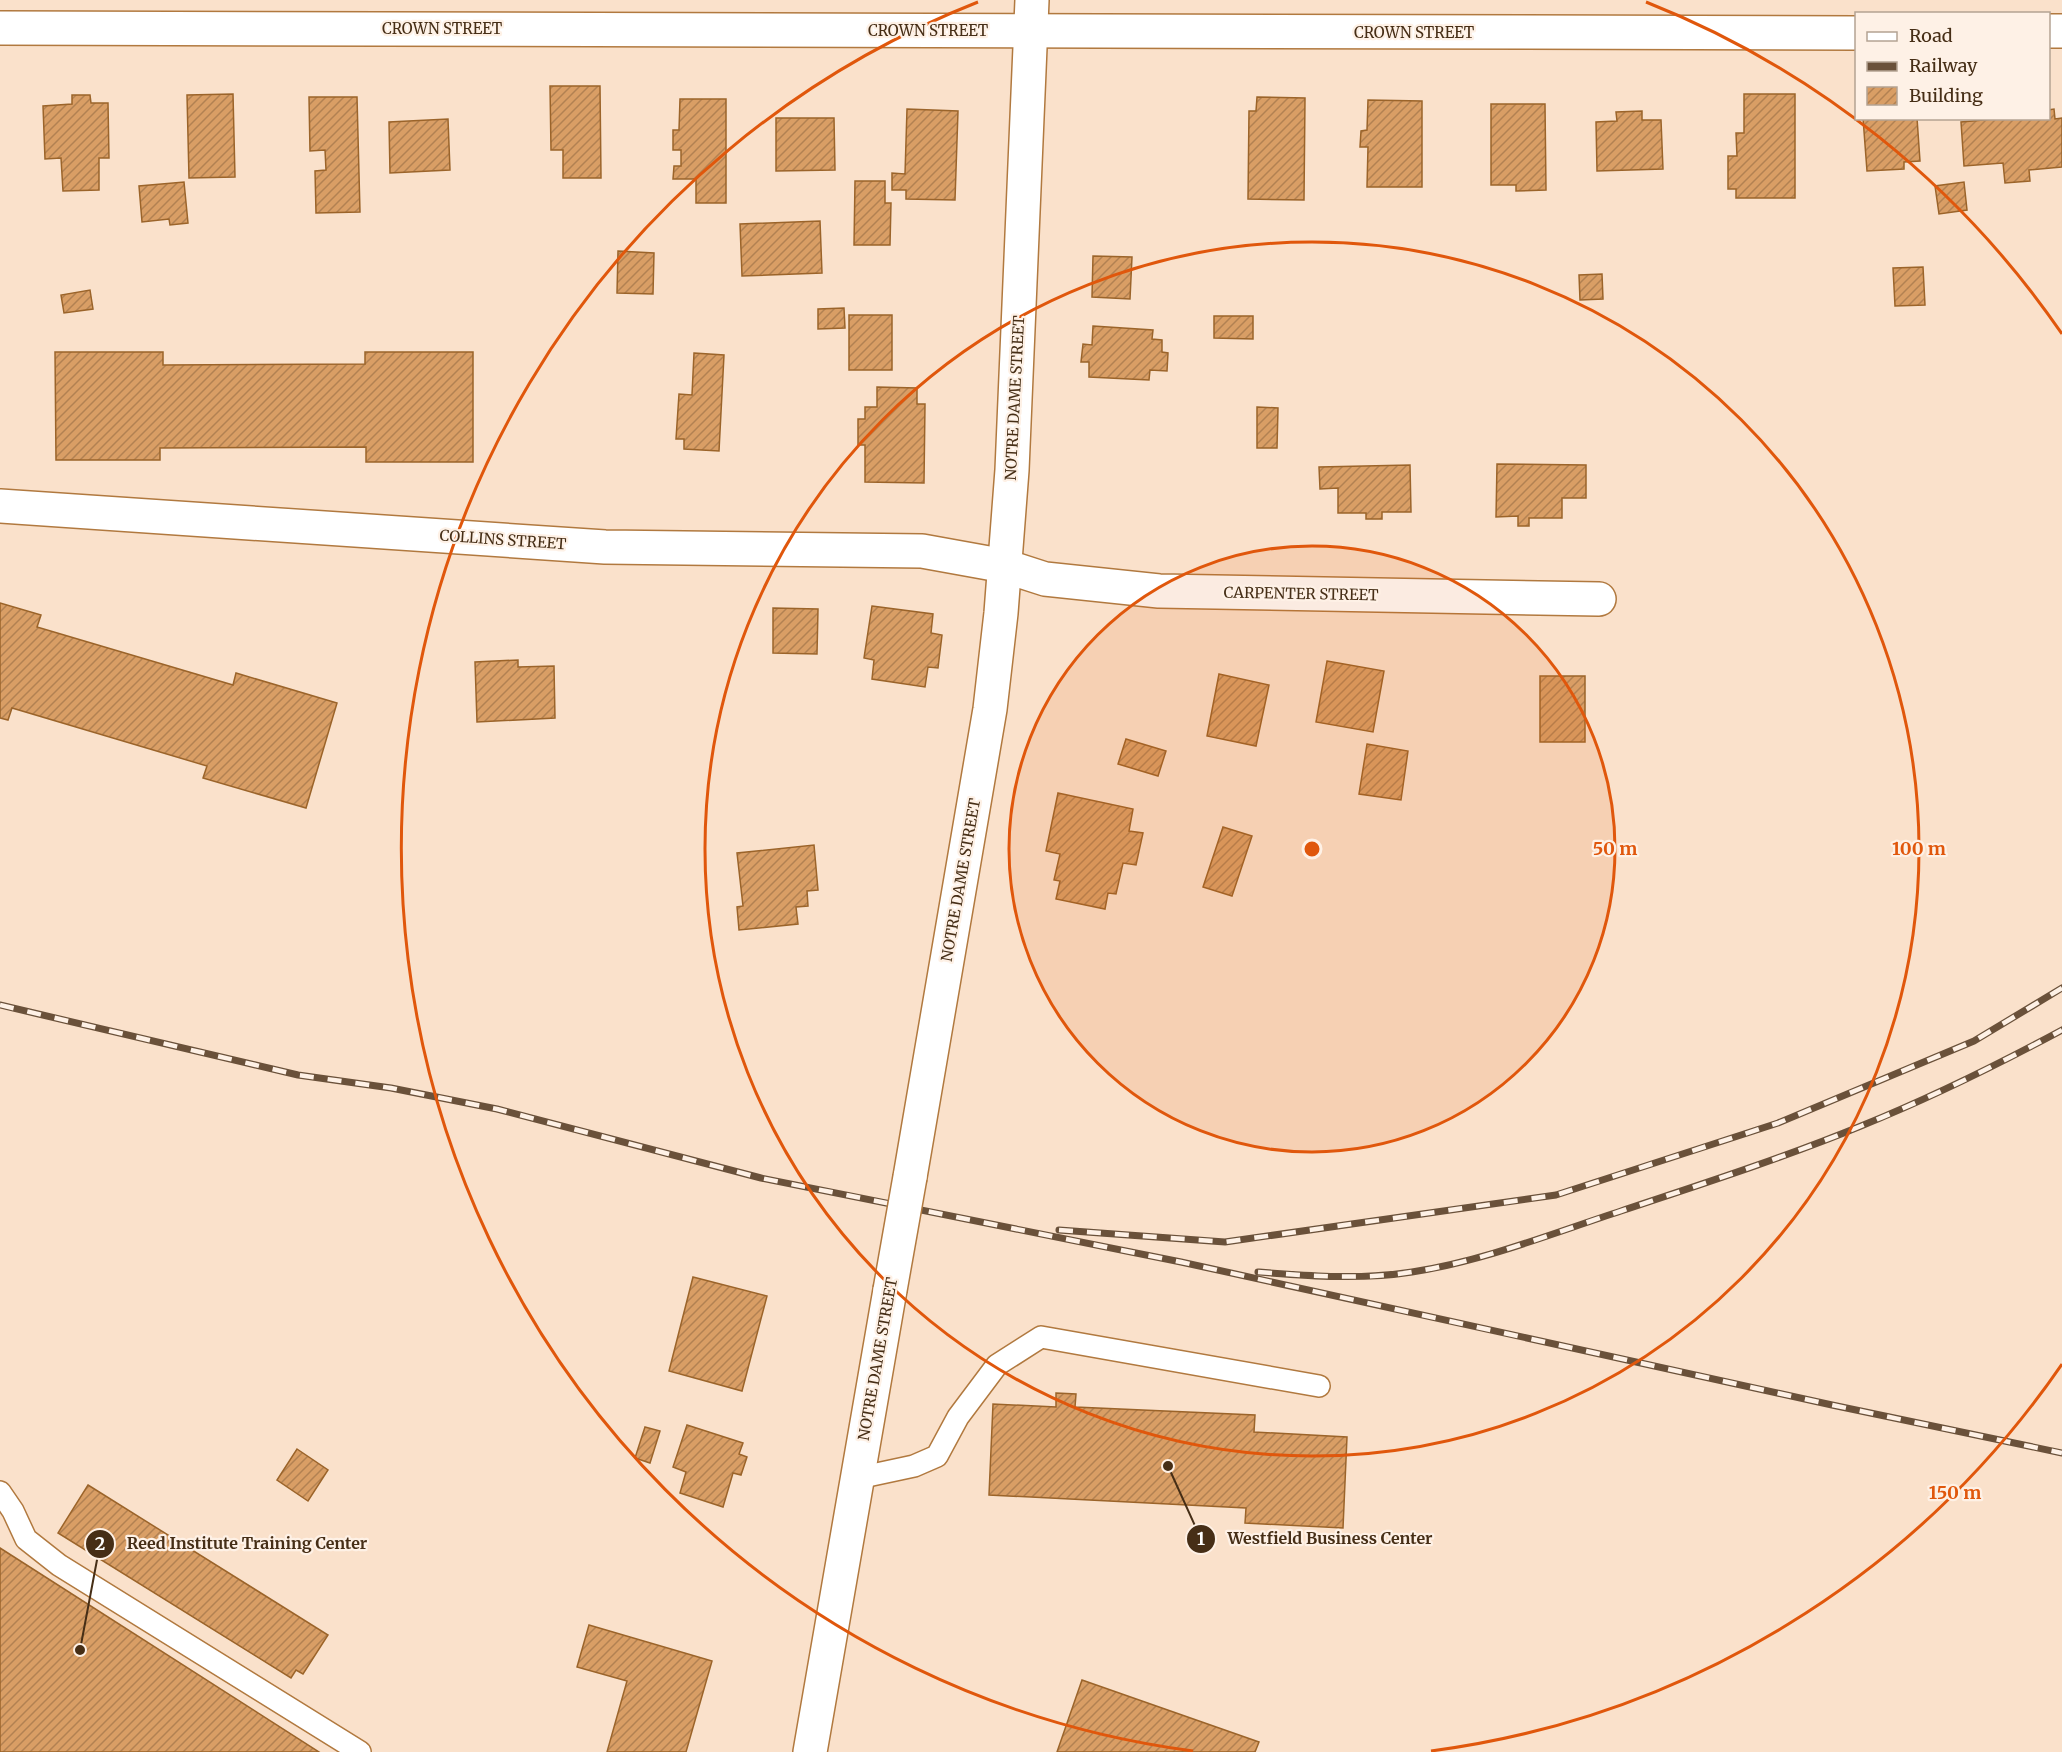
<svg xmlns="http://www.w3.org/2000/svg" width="2062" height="1752" viewBox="0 0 2062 1752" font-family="Merriweather,serif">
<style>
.building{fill:url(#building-hatch);stroke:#9b642a;stroke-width:1.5}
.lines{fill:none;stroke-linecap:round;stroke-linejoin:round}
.service-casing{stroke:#b1793f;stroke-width:24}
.minor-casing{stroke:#b1793f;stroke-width:36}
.secondary-casing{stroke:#b1793f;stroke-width:36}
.service{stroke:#fff;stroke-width:21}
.minor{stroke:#fff;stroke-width:33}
.secondary{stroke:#fff;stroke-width:33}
.rail-casing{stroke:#6a513a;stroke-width:7}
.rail{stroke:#fef1e6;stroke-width:4.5;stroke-dasharray:14;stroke-linecap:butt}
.secondary-bridge-casing{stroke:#b1793f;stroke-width:36;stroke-linecap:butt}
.secondary-bridge{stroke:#fff;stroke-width:33}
.ring{fill:none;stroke:#e0570c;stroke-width:3}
.labels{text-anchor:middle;stroke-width:4.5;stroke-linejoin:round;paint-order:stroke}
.street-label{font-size:15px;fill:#462e16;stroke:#fef1e6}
.centre{fill:#e0570c;stroke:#fef1e6;stroke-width:3}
.ring-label{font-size:18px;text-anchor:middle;font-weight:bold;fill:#e0570c;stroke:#fef1e6;stroke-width:4.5;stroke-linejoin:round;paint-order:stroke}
.leader{fill:none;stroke:#462e16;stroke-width:2}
.callout-dot{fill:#462e16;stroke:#fef1e6;stroke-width:2}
.mark-label{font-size:18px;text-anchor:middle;font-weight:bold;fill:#fff}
.callout-label{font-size:16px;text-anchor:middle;font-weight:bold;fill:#462e16;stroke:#fef1e6;stroke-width:4.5;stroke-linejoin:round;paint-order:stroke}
</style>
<defs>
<pattern id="building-hatch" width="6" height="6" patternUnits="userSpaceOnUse" patternTransform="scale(1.5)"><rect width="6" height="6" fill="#d99e65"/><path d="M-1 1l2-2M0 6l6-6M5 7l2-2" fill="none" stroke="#b28152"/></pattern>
</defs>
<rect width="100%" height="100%" fill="#fae1cb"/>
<g class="building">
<path d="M550,86H600L601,178H563V150H551Z"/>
<path d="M233,94L235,177L189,178L187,95Z"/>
<path d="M1744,94H1795V198H1736V189H1728V156H1737L1736,133H1744Z"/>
<path d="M72,95H90L91,103H108L109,158H99V190L63,191L61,158L45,159L43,106L72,104Z"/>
<path d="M309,97H357L360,212L316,213L315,171L326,170L325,150L310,151Z"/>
<path d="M1257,97L1305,98L1304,200L1248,199L1249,111H1256Z"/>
<path d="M680,99H726V203H696V179H673L674,166H681V150H673V130H679Z"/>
<path d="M1368,100L1422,101V187H1367L1368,147H1360L1361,131L1367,130Z"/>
<path d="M1491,104H1545L1546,190L1516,191V185H1491Z"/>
<path d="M907,109L958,111L955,200L906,199V190H892V173L905,174Z"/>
<path d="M2054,109L2055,119L2062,118V167L2029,170L2030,181L2005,183L2003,163L1964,166L1961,122L2006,118H2048V110Z"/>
<path d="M1642,111V120H1661L1663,169L1597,171L1596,122L1617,121L1616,112Z"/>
<path d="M776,118H834L835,170L776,171Z"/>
<path d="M1863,118H1917L1920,161L1904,162V169L1867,171Z"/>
<path d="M448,119L450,170L390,173L389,122Z"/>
<path d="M855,181H885V203H891L890,245H854Z"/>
<path d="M184,182L188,223L170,225L169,219L142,222L139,186Z"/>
<path d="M1964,182L1967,210L1939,214L1935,186Z"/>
<path d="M820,221L822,273L742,276L740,224Z"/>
<path d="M618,251L654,253L653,294L617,293Z"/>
<path d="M1093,256L1132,257L1130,299L1092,297Z"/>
<path d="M1923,267L1925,305L1895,306L1893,268Z"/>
<path d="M1602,274L1603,299L1580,300L1579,275Z"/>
<path d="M90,290L93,309L64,313L61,295Z"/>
<path d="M844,308L845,328L818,329V309Z"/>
<rect x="849" y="315" width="43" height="55"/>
<path d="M1214,316H1253V339L1214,338Z"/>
<path d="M1093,326L1153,330L1152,339L1162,340V352L1168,353L1167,371L1150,370L1149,380L1089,377V362H1081L1083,344L1092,345Z"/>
<path d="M55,352H163V365L365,364V352H473V462H366V447L160,448V460H56Z"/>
<path d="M694,353L724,355L719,451L684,449V439H676L679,394L692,395Z"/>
<path d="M877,387L917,388V404H925L924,483L865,482V445H858V419H865V407H877Z"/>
<path d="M1257,407L1278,408L1277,448H1257Z"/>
<path d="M1497,464L1586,465V498H1562V518H1529V526H1518V516L1496,517Z"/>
<path d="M1410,465L1411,512H1382V519H1366V513H1338V488L1320,489L1319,467Z"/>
<path d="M0,603L41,615L37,627L233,685L236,673L337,703L306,808L203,778L207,766L12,708L8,720L0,718Z"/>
<path d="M872,606L933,614L931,633L942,635L938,668L928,667L925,687L872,679L874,660L864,658Z"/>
<path d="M773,608L818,609L817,654L773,653Z"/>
<path d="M518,660V667L554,666L555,718L477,722L475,662Z"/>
<path d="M1327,661L1384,671L1373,732L1316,722Z"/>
<path d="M1219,674L1269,685L1256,746L1207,736Z"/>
<rect x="1540" y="676" width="45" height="66"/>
<path d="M1126,739L1166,751L1158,776L1118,764Z"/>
<path d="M1367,744L1408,751L1401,800L1359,794Z"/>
<path d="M1058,793L1133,809L1129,831L1143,833L1136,865L1123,863L1116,894L1108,893L1105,909L1056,899L1060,881L1054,880L1060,854L1046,851Z"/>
<path d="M1223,827L1252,836L1232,896L1203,887Z"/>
<path d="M814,845L818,890L807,891L808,906L796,907L798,924L739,930L737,907L743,906L737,853Z"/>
<path d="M693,1277L767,1296L742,1391L669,1371Z"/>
<path d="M1056,1393L1076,1394L1075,1407L1255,1415L1254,1432L1347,1437L1343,1528L1245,1523L1246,1508L989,1495L993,1404L1056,1407Z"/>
<path d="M687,1425L743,1443L739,1454L747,1457L741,1475L733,1473L723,1507L680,1493L686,1472L673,1467Z"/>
<path d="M645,1427L660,1431L650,1463L635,1458Z"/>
<path d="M297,1449L328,1470L308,1501L277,1480Z"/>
<path d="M88,1485L328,1635L303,1674L296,1670L291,1678L58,1533Z"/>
<path d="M0,1548L319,1752H0Z"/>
<path d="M589,1625L712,1661L686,1752H607L627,1681L577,1667Z"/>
<path d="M1082,1680L1259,1742L1255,1752H1057Z"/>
</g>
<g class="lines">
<g class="service-casing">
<g id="service">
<path d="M858,1478L914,1466L937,1456L958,1417L997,1365L1041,1337L1319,1386"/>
<path d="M0,1492L13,1511L26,1539L59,1565L360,1752"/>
</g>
</g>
<g class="minor-casing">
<g id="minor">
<path d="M0,28L1856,33"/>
<path d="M2048,31H2062"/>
<path d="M0,506L605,547L922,551L1005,566L1045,579L1159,591L1599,599"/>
</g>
</g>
<g class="secondary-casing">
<g id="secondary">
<path d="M910,1177L990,709L1001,613L1012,470L1032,0"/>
<path d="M810,1752L890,1290"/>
</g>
</g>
<use href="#service" class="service"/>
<use href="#minor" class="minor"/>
<use href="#secondary" class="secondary"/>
<g class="rail-casing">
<g id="rail">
<path d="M0,1005L298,1075L391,1088L497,1109L761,1178L1181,1262L1832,1405L2062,1453"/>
<path d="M1059,1230L1225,1242L1556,1195L1778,1123L1974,1041L2062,988"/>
<path d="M1258,1272C1310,1276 1361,1280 1412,1272C1484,1261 1553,1233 1621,1211C1702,1184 1783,1158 1861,1126C1930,1098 1997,1065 2062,1030"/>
</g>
</g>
<use href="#rail" class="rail"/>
<g class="secondary-bridge-casing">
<path id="secondary-bridge" d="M890,1290L910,1177"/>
</g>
<use href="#secondary-bridge" class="secondary-bridge"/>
</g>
<circle cx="1312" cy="849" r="303" fill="#e0570c" fill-opacity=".12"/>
<g class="ring">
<circle cx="1312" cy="849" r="303"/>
<circle cx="1312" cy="849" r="607"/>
<path d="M2062 1364A910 910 0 0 1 1431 1751M1193 1751A910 910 0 0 1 978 2M1646 2A910 910 0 0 1 2062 334"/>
</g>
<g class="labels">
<g class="street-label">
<text x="442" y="34">CROWN STREET</text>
<text x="928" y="36">CROWN STREET</text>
<text x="1414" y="38">CROWN STREET</text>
<text transform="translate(1015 398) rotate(-87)" y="5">NOTRE DAME STREET</text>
<text transform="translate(503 540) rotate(4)" y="5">COLLINS STREET</text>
<text transform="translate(1301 594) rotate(1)" y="5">CARPENTER STREET</text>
<text transform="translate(961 880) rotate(-80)" y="5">NOTRE DAME STREET</text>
<text transform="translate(878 1359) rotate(-80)" y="5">NOTRE DAME STREET</text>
</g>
</g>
<circle cx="1312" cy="849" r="9" class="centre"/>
<g class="ring-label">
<text x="1615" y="855">50 m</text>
<text x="1919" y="855">100 m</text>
<text x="1955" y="1499">150 m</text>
</g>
<path class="leader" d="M1168 1466L1201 1539M80 1650L100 1544"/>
<g class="callout-dot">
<circle cx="1168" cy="1466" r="6"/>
<circle cx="80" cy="1650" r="6"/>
<circle cx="1201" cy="1539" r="15"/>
<circle cx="100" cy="1544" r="15"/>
</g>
<g class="mark-label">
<text x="1201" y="1545">1</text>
<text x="100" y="1550">2</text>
</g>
<g class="callout-label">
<text x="1330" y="1544">Westfield Business Center</text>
<text x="247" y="1549">Reed Institute Training Center</text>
</g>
<rect x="1855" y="12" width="195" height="108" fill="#fef1e6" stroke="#b4a393" stroke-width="1.5"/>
<rect x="1867" y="32" width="30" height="9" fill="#ffffff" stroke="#b4a393" stroke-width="1.5"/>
<text x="1909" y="42" font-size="18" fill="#462e16">Road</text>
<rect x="1867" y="62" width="30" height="9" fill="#6a513a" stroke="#b4a393" stroke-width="1.5"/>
<text x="1909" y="72" font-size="18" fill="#462e16">Railway</text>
<rect x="1867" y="87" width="30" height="18" fill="url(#building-hatch)" stroke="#b4a393" stroke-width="1.5"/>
<text x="1909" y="102" font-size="18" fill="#462e16">Building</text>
</svg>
